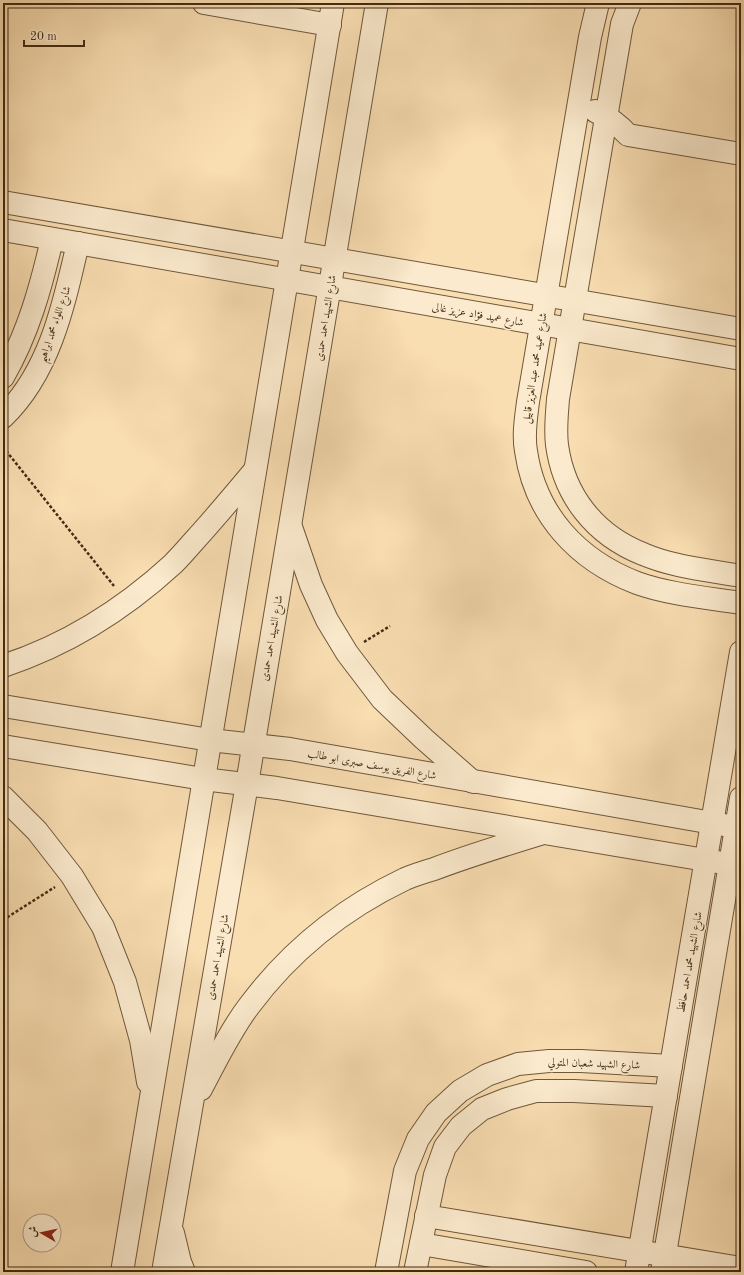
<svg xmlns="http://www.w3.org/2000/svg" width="744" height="1275" viewBox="0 0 744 1275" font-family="'Old Standard TT',Amiri,serif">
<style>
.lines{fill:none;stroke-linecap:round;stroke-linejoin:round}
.minor-casing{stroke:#70583b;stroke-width:24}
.path{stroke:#432b13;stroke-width:2.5;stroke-dasharray:3 2;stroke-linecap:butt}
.minor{stroke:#fbeacd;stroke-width:22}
.labels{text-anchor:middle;stroke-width:3.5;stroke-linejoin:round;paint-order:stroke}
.street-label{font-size:11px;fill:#432b13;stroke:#fbeacd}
</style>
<rect width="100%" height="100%" fill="#f9deb2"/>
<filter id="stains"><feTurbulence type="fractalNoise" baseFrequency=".005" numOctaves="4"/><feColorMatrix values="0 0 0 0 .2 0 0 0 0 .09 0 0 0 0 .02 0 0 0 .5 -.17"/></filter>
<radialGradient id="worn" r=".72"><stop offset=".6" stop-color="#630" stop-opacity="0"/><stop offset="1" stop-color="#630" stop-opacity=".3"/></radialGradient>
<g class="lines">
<g class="minor-casing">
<g id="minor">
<path d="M204,3L330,25"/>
<path d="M598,3L590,37L528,402C526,418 523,435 526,451C535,514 577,560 637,583C667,594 709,598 741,603"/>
<path d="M630,3L622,24L558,399C557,414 555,429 557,445C564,496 595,535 643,554C673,567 708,570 741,576"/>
<path d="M595,111C608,117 618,124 628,135L741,154"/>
<path d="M3,202L741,329"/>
<path d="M3,230L741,359"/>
<path d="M3,377C28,334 41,287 52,239"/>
<path d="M3,417C50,372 64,304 78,243"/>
<path d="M291,527L311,585L327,620L347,653L382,699L424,739L473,782"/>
<path d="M3,666C67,645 124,609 173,564C180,557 187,549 194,541C215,518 235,494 255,470"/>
<path d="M3,706L210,740L290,749L741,828"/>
<path d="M3,746L203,779L277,788L741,866"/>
<path d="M3,797L37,831L72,876L103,927L125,982L141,1040L148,1082"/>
<path d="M201,1089C216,1061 230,1031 249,1006C290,951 344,908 405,879C414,875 424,872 434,869C468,856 504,845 540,834"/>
<path d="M426,1216L741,1268"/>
<path d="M173,1233L180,1262L184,1272"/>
<path d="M421,1244L586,1272"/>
<path d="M122,1272L333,3"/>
<path d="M163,1272L247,784L377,3"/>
<path d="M386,1272L405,1171L418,1139L436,1113L460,1091L487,1075L518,1064L549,1061H581L671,1066"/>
<path d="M415,1272L435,1175L445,1147L461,1126L482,1109L507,1099L536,1091H574L666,1096"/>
<path d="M636,1272L741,652"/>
<path d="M662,1272L741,798"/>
</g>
</g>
<g class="path">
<path d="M3,447L114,586"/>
<path d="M364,642L390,626"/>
<path d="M3,920L55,887"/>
</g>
<use href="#minor" class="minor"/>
</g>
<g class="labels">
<g class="street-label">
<text transform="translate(478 314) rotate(10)" y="4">شارع عميد فؤاد عزيز غالى</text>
<text transform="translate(325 318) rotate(-81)" y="4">شارع الشهيد احمد حمدى</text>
<text transform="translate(54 324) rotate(-71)" y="4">شارع اللواء محمد ابراهيم</text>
<text transform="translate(534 368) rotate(-81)" y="4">شارع عميد محمد عبد العزيز قابيل</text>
<text transform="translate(271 638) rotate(-80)" y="4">شارع الشهيد احمد حمدى</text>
<text transform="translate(372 764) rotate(10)" y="4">شارع الفريق يوسف صبرى ابو طالب</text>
<text transform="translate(217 957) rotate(-80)" y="4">شارع الشهيد احمد حمدى</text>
<text transform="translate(689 962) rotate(-80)" y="4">شارع الشهيد محمد احمد حافظ</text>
<text transform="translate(594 1063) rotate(2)" y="4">شارع الشهيد شعبان المتولي</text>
</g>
</g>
<rect width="744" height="1275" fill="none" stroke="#f9deb2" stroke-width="16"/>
<rect x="4" y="4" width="736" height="1267" fill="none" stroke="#432b13" stroke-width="2"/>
<rect x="8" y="8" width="728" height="1259" fill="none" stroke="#432b13"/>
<g transform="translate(42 1233) rotate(279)"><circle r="19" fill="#fbeacd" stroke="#b19e83"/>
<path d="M0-3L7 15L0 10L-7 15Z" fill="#8f2418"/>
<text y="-6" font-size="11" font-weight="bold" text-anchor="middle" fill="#432b13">ش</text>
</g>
<path d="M24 40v6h60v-6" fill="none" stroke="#432b13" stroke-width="2"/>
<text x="30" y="40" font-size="12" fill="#432b13" stroke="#fbeacd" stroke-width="3" paint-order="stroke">20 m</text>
<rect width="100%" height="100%" filter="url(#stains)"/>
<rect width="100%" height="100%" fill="url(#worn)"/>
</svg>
